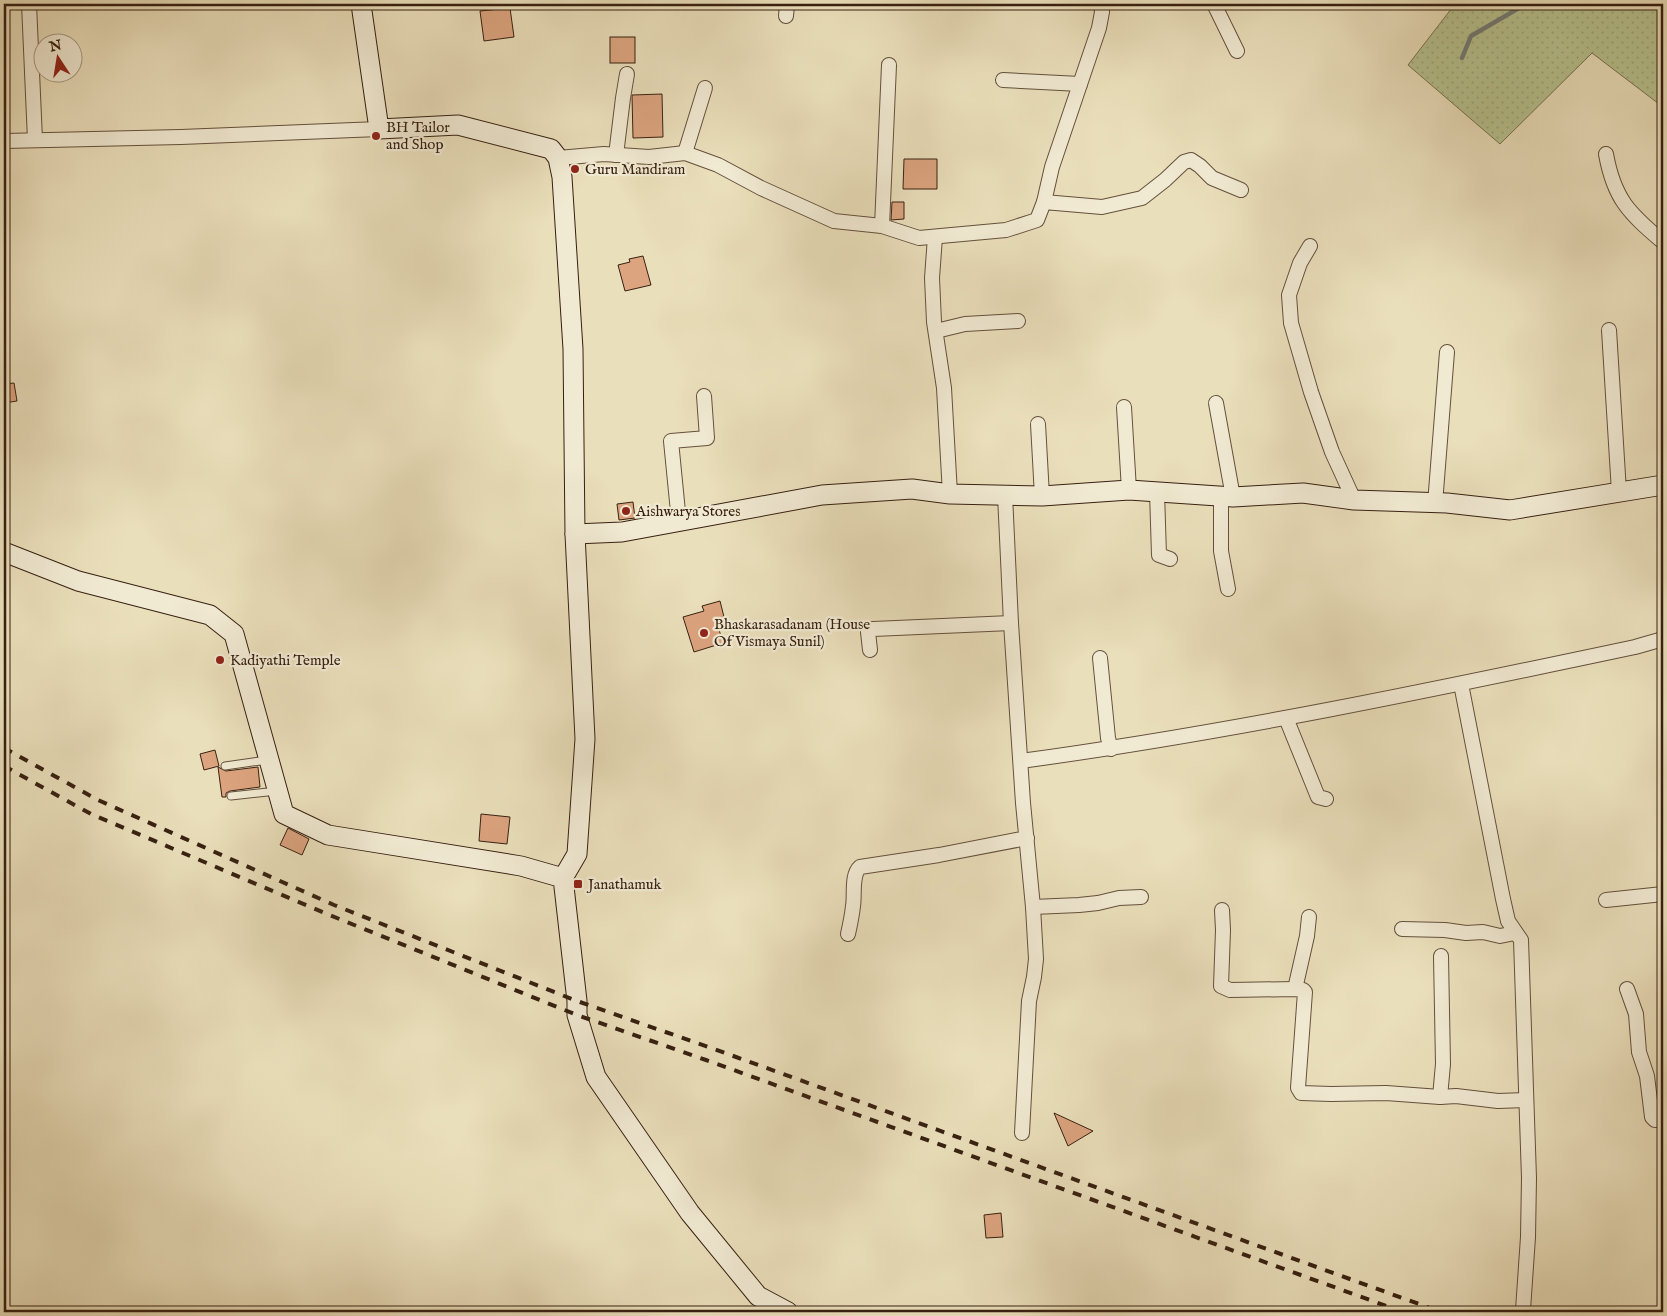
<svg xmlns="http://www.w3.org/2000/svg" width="1667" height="1316" viewBox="0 0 1667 1316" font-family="'IM FELL English',serif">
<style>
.grass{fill:url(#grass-dots);stroke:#777150}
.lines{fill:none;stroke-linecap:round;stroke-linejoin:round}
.stream{stroke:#737c76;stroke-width:4.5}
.building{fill:#dca47f;stroke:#372011}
.lane-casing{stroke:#64503c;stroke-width:9}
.street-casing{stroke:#64503c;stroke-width:16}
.secondary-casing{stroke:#372011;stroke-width:21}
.lane{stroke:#f1ead3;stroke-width:7}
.street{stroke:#f1ead3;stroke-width:14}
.secondary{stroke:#f1ead3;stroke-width:19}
.rail{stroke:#372011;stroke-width:4;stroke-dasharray:9 9;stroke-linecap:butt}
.poi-dot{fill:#8f2418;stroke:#f1ead3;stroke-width:2}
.labels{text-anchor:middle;stroke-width:4.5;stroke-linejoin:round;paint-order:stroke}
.poi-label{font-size:15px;fill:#372011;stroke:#f1ead3;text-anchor:start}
</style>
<defs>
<pattern id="grass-dots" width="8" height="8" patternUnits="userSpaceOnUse" patternTransform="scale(1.25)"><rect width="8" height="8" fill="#b7c290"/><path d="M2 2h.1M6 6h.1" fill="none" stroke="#9ea67b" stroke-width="1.8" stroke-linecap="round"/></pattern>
</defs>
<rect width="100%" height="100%" fill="#eadfbb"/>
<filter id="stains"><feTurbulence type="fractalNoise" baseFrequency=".004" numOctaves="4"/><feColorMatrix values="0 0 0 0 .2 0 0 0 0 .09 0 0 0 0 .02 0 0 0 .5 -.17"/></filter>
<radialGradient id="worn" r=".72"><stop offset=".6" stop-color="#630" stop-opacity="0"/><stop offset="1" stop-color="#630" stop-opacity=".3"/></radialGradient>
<path class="grass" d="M1455,4H1663V107L1592,53L1500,144L1408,65Z"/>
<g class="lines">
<path class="stream" d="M1462,58L1471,36L1526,4"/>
</g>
<g class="building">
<path d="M510,8L514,37L484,41L480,11Z"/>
<rect x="610" y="37" width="25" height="26"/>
<path d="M662,94L663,137L633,138L632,95Z"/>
<path d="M904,159H937V189H903Z"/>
<path d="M892,202H904V219L891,220Z"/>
<path d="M643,256L651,285L625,291L618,265L630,262L629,259Z"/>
<path d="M14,383L17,401L4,403V384Z"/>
<path d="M633,502L635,518L619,520L617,504Z"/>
<path d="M720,601L725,621L717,623L723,643L694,652L683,617L704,611L702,606Z"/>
<path d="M215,750L219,766L204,770L200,754Z"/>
<path d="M218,767L226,771L258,767L260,787L230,791L226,793V797H222Z"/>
<path d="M481,814L510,817L507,844L479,841Z"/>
<path d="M288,828L309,839L302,855L280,845Z"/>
<path d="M1054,1113L1093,1131L1068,1146Z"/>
<path d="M1001,1213L1003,1237L986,1238L984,1215Z"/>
</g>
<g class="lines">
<g class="lane-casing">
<g id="lane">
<path d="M225,766L267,760"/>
<path d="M231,796L277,791"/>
</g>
</g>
<g class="street-casing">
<g id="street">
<path d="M29,4L35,140"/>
<path d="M1214,4L1237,51"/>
<path d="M786,16L787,4"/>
<path d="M1003,80L1080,84"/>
<path d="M4,141L181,137L379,129"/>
<path d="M685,153L705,88"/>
<path d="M1606,154C1614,199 1629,213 1663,242"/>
<path d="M616,155L623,98L627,74"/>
<path d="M558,158L604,154L649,157L685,153L718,165L761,188L834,221L882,226L919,238L1006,230L1037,220L1044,202L1102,207L1142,198L1165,180L1184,162L1191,160L1200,166L1212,178L1241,190"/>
<path d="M1044,202L1052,167L1099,28L1102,12L1101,4"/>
<path d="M882,226L889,65"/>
<path d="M935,237L932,278L934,322L944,388L950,494"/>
<path d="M1310,246L1300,263L1289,295L1291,323L1311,392L1332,452L1354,500"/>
<path d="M1609,330L1619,492"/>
<path d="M936,331L965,324L1018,321"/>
<path d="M1216,403L1233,497"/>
<path d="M1124,407L1129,490"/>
<path d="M1038,424L1042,496"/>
<path d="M1157,492L1159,555L1170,559"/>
<path d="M1005,495L1011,623L1023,803L1033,907L1036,959L1034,977L1029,1001L1022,1133"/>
<path d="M1221,495V551L1228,589"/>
<path d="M1435,504L1447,352"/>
<path d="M679,522L671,441L707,438L704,396"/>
<path d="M870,650L868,632L873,629L1011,623"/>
<path d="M1100,658L1108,738L1111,749"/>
<path d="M1461,684L1503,899L1508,921L1521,940L1529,1178L1528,1237L1523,1310"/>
<path d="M1286,718L1318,797L1326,799"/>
<path d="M1021,761C1227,733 1432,690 1635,647L1663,639"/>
<path d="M1606,900L1663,894"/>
<path d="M1033,907L1079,905L1098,903L1119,898L1141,897"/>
<path d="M1222,910L1223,930L1221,986L1230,990L1295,989L1303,990L1305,992L1298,1088L1301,1093L1331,1094L1386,1093L1440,1097L1456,1096L1498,1101L1526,1100"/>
<path d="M1402,929L1445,930L1466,933L1483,932L1500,936L1515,933"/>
<path d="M848,934C850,925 852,916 853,906C855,895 851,875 860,867L939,855L1027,838"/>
<path d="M1295,989L1307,936L1309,917"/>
<path d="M1627,989L1636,1014L1639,1052L1647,1076L1652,1117L1655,1120H1663"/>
<path d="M1440,1097L1443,1064L1441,956"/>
</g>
</g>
<g class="secondary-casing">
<g id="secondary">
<path d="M361,4L379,129L458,125L551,149L558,158L562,177L573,349L575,534L585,739L577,854L563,878"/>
<path d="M575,534L622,532L822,495L912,489L950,494L1042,496L1129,490L1233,497L1303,493L1354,500L1447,503L1510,510L1663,485"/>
<path d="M4,552L78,581L210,615L234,634L284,814L328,835L521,866L563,878L577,1001V1015L596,1077L690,1213L758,1296L788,1312"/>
</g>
</g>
<use href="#lane" class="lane"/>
<use href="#street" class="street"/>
<use href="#secondary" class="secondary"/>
<g class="rail">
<path d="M4,748L98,800L334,905L577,1001L714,1049L1441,1312"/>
<path d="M4,766L91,814L327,914L577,1015L706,1060L1403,1312"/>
</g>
</g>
<g class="poi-dot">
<circle cx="376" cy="136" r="5"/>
<circle cx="575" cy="169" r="5"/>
<circle cx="626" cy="511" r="5"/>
<circle cx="704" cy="633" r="5"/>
<circle cx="220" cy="660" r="5"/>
<rect x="573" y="879" width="10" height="10" rx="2.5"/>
</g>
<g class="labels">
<g class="poi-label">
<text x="386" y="132">BH Tailor<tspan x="386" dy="17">and Shop</tspan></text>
<text x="585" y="174">Guru Mandiram</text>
<text x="636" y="516">Aishwarya Stores</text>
<text x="714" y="629">Bhaskarasadanam (House<tspan x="714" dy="17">Of Vismaya Sunil)</tspan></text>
<text x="230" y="665">Kadiyathi Temple</text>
<text x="588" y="889">Janathamuk</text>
</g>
</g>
<rect width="1667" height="1316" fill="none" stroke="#eadfbb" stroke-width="20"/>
<rect x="5" y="5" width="1657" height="1306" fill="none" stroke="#372011" stroke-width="2.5"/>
<rect x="10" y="10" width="1647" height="1296" fill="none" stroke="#372011"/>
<g transform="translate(58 58) rotate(348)"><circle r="24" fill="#f1ead3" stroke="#a79985"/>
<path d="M0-4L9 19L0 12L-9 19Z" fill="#8f2418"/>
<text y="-8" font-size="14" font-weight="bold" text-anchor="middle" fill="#372011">N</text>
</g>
<rect width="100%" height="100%" filter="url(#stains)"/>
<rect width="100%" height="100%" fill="url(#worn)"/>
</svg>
